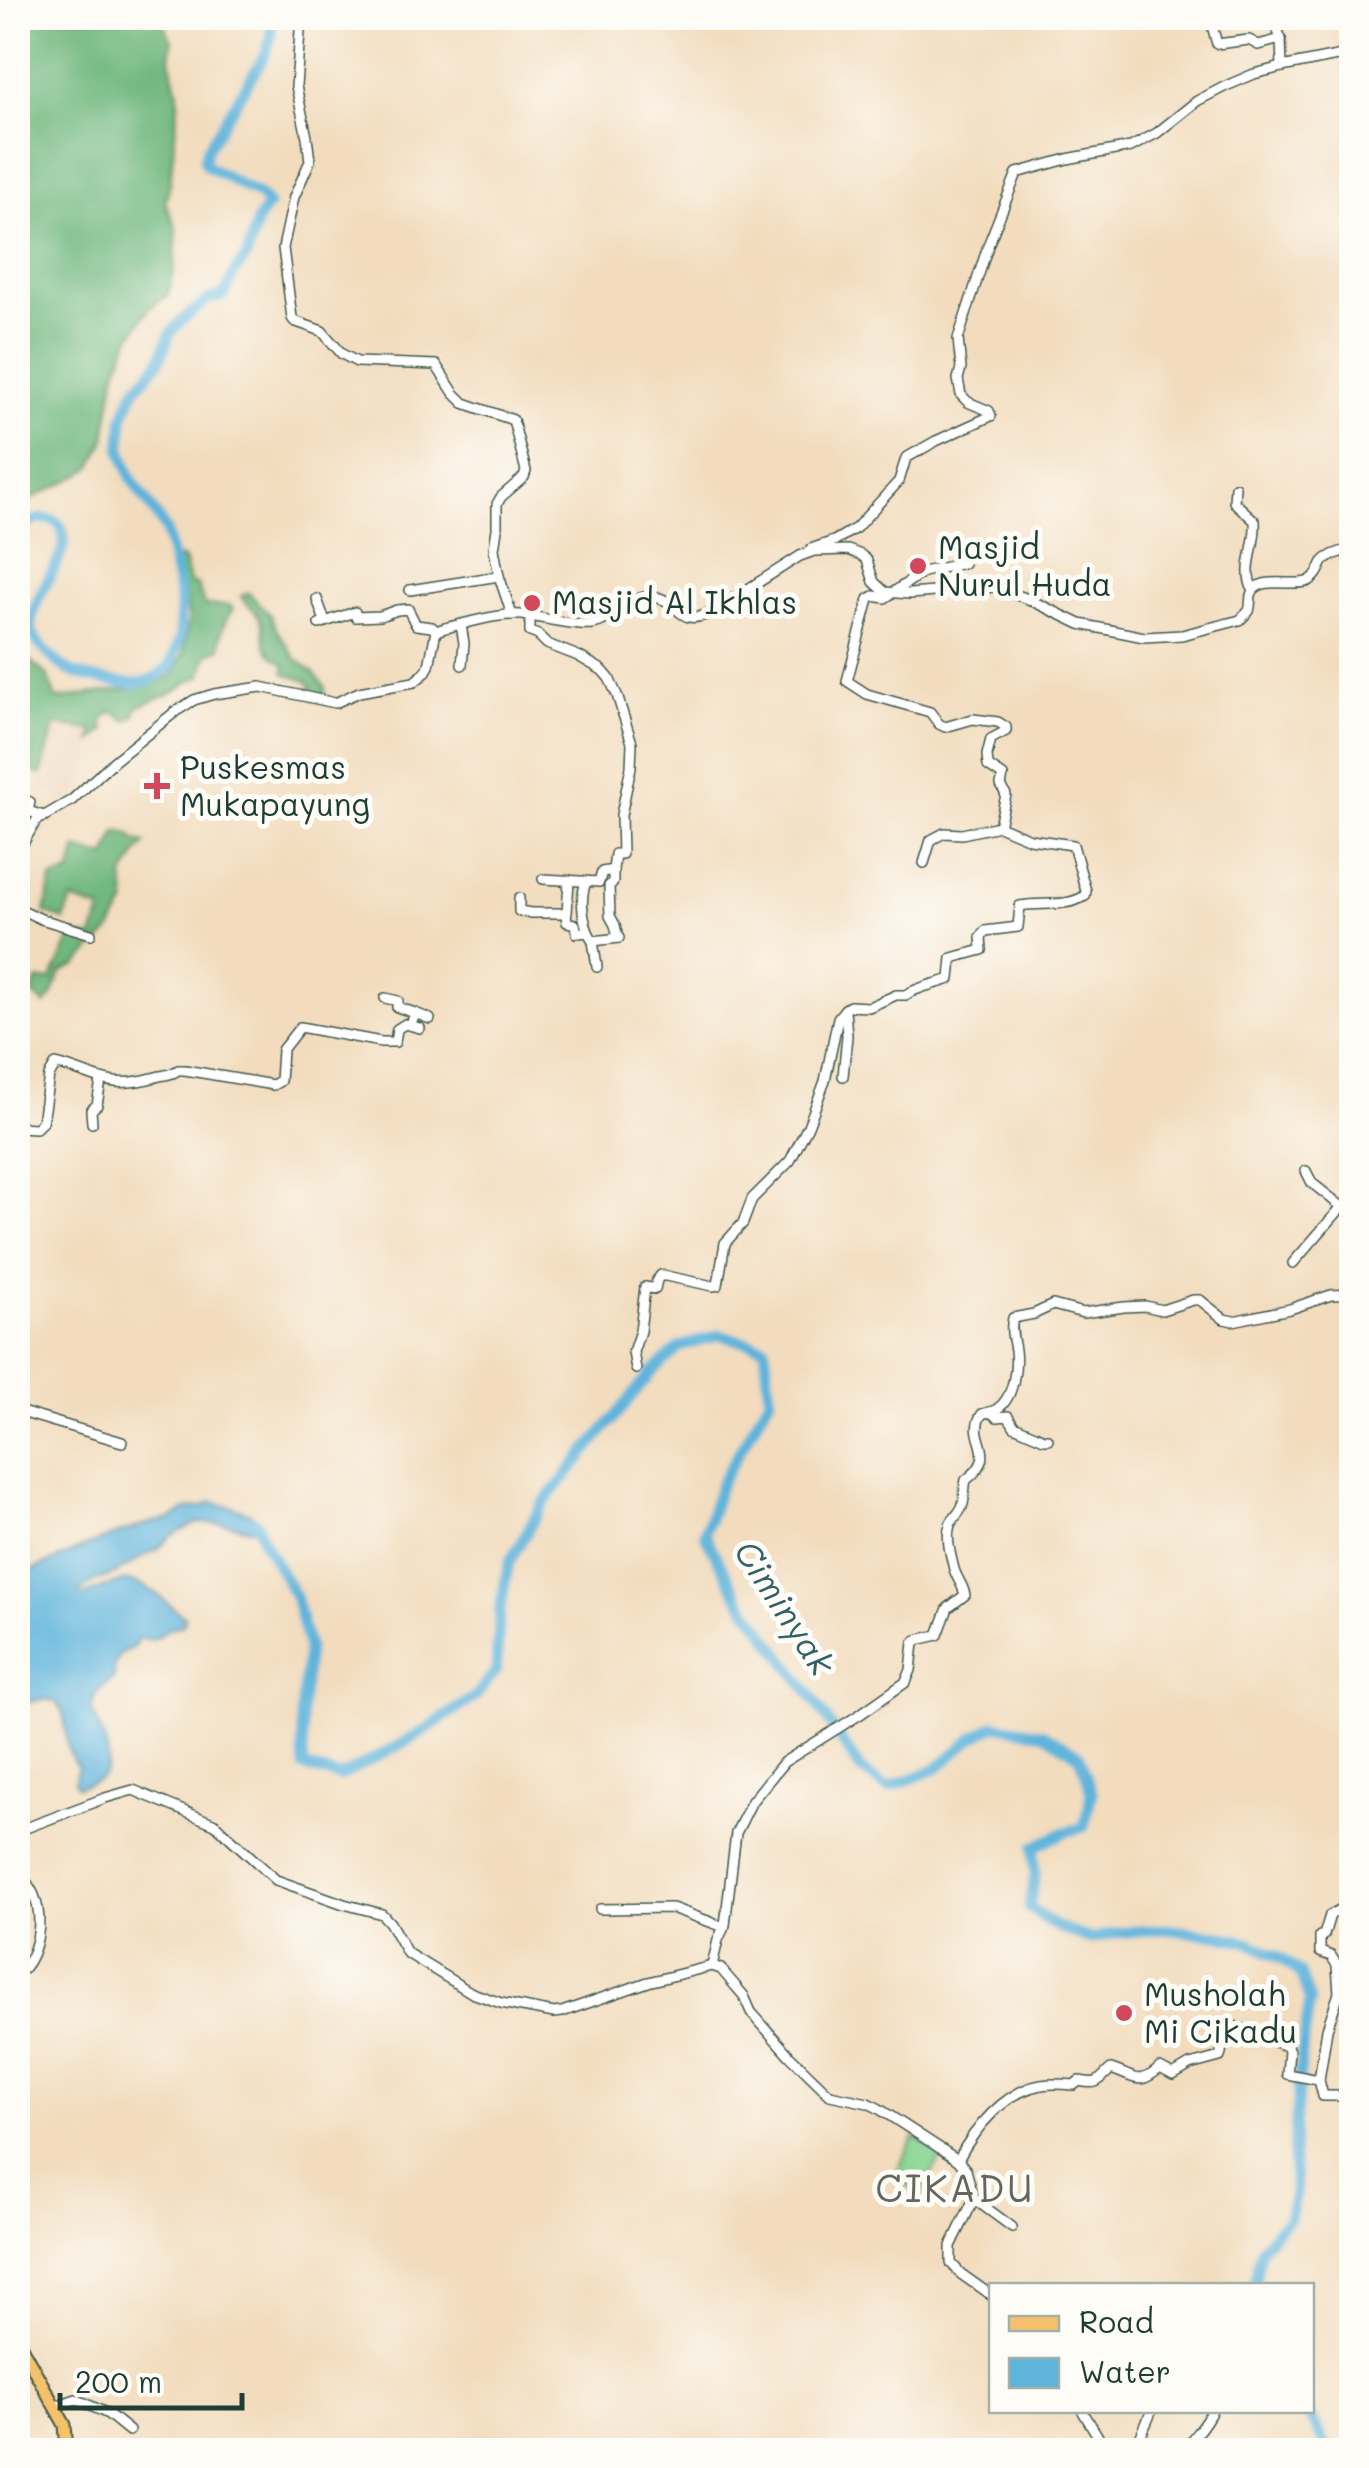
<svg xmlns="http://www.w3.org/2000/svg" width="1369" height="2468" viewBox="0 0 1369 2468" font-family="Mali,sans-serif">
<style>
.built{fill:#eed2ba}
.green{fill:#8ad694;stroke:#548a64;stroke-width:2.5}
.forest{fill:#6fb77e;stroke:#477a59;stroke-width:2.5}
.water{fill:#5fb4db;stroke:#3f7888;stroke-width:2.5}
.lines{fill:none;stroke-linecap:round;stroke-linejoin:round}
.river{stroke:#5fb4db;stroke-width:11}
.minor-casing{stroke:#3f5549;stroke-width:12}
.major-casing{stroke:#3f5549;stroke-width:15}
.minor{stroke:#fff;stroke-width:9}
.major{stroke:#f5c16b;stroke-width:11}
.poi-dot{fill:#d1495b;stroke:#fdfcf7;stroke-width:4}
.labels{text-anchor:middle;stroke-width:10;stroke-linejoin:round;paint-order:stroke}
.poi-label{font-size:32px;fill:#1f3d34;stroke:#fdfcf7;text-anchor:start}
.water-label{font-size:35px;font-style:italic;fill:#326166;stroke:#fdfcf7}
.quarter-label{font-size:38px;letter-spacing:2.5px;fill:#65665e;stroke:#fdfcf7}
</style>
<rect width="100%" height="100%" fill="#fdfcf7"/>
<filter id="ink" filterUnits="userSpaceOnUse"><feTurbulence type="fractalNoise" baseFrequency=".01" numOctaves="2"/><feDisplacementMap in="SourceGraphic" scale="20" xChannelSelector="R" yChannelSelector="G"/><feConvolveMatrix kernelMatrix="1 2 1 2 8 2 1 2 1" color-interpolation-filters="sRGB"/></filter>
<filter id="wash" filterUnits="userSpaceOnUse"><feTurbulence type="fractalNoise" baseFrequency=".0048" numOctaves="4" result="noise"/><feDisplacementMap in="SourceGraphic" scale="40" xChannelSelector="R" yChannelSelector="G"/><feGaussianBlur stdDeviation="2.25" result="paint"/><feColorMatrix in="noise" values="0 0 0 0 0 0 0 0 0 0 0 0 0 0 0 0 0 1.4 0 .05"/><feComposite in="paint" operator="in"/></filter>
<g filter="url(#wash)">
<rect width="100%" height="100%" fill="#f2dcbd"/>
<path class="built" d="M54,725L93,730L91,764L79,789L68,801L37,787Z"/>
<path class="green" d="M914,2137L942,2154L921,2193L894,2178Z"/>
<g class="forest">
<path d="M18,18L155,19L165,25L172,42L170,59L178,93V106L170,184L165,202L177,230L174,271L168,294L149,309L128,341L115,376L105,439L92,466L82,474L33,498L18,511Z"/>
<path d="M180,557L184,560L191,584L197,585L205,606L229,605L233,609C223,621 220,633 220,648L207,655L201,676C190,679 183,687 172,692C159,699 148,701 135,709V716L127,721L118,714L110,712L102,722L105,730L92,742L93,730L55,725L41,775L29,770V759L18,755V626V646L29,660L47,675L56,699C71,698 84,694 98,693C124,691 147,686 171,676L183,655L189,618L186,599L174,562Z"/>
<path d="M249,593L270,615L277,631L296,659L313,672L325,687L324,697L308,694L311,686L307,681L284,673L285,665C253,645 272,638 258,615C252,606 245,605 241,596Z"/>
<path d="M117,831L130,834L135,841L146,843L138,852L124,876L126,903L111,930L77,965L61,972L52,996L45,1005L32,994L38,980H51L73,934L93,938L101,910L72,900L64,920L45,913L52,879L71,873L76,849L106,857Z"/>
</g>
<path class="water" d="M212,1502C229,1508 251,1507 260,1524L256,1528L250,1529L228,1524L197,1523L170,1537L157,1550L147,1554L117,1573L95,1581L80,1591L83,1595C96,1593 108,1584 122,1582C144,1578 169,1605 185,1618L183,1624L167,1630L153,1640L141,1638L136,1641L135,1646L119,1655L114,1666V1678L97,1692L91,1708C98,1725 119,1763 101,1778C95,1783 84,1785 77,1787L74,1782L78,1767C53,1741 85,1680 18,1706V1573L30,1571L99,1541L149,1523L171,1519L186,1509L202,1507Z"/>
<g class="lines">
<g class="river">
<path d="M18,529C33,517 62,511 64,538C66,559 33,595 31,624C30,641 55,661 68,670C81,677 129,687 144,682C153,680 162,672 170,667L180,637V598L166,530L131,478L121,450L123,418L134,391L159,362L170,334L180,322L209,299L220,297L226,292L234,273L247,256L257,221L268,205L260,196L207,166L204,159L207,149L265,55L272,35L269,18"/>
<path d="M248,1519L257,1523L263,1541L295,1596L308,1647L301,1714L304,1767L340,1777L416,1736L476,1696L496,1670L500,1609L509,1563L542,1505L652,1372L680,1347L719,1335L765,1347L770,1398L721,1483L704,1534L740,1599L812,1697L861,1770L888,1788L936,1769L973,1738L995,1725L1044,1734L1080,1756L1092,1793L1084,1827L1065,1832L1034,1847L1035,1876L1029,1908L1058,1928L1091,1939L1116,1933L1164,1929L1216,1935L1248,1942L1280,1958L1300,1973L1310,2001L1301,2059L1293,2150L1295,2194L1289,2218L1261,2247L1254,2286"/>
<path d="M1306,2410L1328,2450"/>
</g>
</g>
</g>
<g filter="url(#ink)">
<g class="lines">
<g class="minor-casing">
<g id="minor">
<path d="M301,18L296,86L307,137L310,161L294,197L283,248L292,318L294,321L322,331L342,354L357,362L436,365L454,393L464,403L513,420L526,471L524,477L501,497L497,504V529L494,549L499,576L512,615"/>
<path d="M1210,18L1217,44L1249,40L1258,45L1281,39"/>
<path d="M1273,18L1281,39L1282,67"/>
<path d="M1235,487L1234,502L1255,521C1257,545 1242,568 1253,590"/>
<path d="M811,549L834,541L856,528L899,481L906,458L936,441L991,416L989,411L968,402L961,395L958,379L961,368L958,339L989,243L1017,173L1067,159L1131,147L1157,133L1197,101L1226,86L1254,74L1282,67L1352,53"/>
<path d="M410,590L499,576"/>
<path d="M317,599L325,621"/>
<path d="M530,616V632L538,635L547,644L578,656L602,670L609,678L617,695L632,743L631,767L621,815L622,854H615L613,870L602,872L599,882L543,879"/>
<path d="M319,624L355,612L356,617L380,616L397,610L408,609L416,625L432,627L436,631"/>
<path d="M461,625L464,643L462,665"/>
<path d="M18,796L30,802L28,811L44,816"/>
<path d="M18,852L36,821L72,800L114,761L175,712L194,700L214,694L261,687L335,703L359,692L414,682L425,673L429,666L436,631L445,628C469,623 497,613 522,615C542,617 572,626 592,624C615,621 630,592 655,597C681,601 677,628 710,613L800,556L814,551L848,550L861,555L867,560L874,582L885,592L910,594L994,587L1028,599L1080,624L1144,637L1182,635L1240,620L1249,611C1251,606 1250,601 1251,595C1257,574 1294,588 1309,581C1318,576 1319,569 1323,562C1330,554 1342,552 1352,548"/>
<path d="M924,863L931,840L944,833L962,834L999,826"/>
<path d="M613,870V882L609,886L610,916L615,925L618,938"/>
<path d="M586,882C580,898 582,915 588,932"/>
<path d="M519,898V911L531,913H567L569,880"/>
<path d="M18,908L41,919L91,934"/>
<path d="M566,913L567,922L575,924L577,933L588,932L593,941L619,938"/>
<path d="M593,941L597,967"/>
<path d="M385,998L398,1001L397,1007L415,1013L411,1024"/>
<path d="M415,1013L430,1019"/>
<path d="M843,1076L847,1036L845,1010"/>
<path d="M92,1123L91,1110L97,1105L101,1081"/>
<path d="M18,1127L36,1128L42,1122L49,1076L56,1064C99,1075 106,1091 156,1077C165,1074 170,1076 178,1070H185L273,1085L280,1081L282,1050L300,1027L381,1042H395L397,1029L405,1024L420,1028"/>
<path d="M1306,1171L1312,1183L1342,1207"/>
<path d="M1293,1263L1340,1209L1352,1202"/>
<path d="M636,1369L633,1352L640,1331L645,1287L655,1289L657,1280L661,1275L713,1286L718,1285L725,1243L743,1223L752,1199L790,1161L808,1126L825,1081L838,1018L845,1009L850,1006L869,1007L896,995H906C916,987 937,984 950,979L952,958L982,950L981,937L985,931L1018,927L1020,906C1042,902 1065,908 1085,896L1086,891L1073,845L1030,839L999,826L1006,795L1001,785L1003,776L988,766L987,755L991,739L1006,731V727L998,722L973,719L945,727L939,724L930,712L867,694L847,681L869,599L874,596L885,598L923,572L964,563"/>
<path d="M18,1411L122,1442"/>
<path d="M990,1412L997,1417L1008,1416L1014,1426L1044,1439H1048"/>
<path d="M18,1831L105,1798L133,1790L215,1824L276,1880L344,1904L382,1914L390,1923L407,1953L472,1993L501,2003L554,2013L562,2012L648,1982L712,1966L721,1969L726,1975L744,1996L751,2012L789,2055L830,2095L868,2103L878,2108L958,2160L966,2170L974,2199L951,2246V2263L961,2274L992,2296"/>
<path d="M18,1871C24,1879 32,1888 35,1898C44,1923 37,1958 18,1974"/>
<path d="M600,1909L672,1908L724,1927"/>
<path d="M712,1966L718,1940L725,1925L736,1833L752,1801L784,1762L859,1715L906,1682L911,1670L914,1643L917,1640L938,1635L948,1608L965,1595C963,1584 955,1577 953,1565C950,1553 946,1537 950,1525C953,1517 961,1513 963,1504C965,1496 964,1488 966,1480C1003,1453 965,1439 982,1414C985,1413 995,1411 997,1409C1014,1398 1017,1368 1015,1350C1013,1338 1010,1329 1013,1318L1034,1314L1053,1305L1083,1313L1124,1307L1145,1306L1162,1310L1193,1300H1200L1224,1319L1233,1321L1290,1309L1331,1295L1352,1294"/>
<path d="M1319,2080L1327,2029L1339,1993L1337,1965L1331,1956L1320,1952V1936L1324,1935L1330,1915L1341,1909L1352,1913"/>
<path d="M958,2160C974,2129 1005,2091 1041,2085C1052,2083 1063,2084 1074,2085L1079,2081C1100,2085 1097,2081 1111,2069C1136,2077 1138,2087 1160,2068L1173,2075L1190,2065L1220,2057L1225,2034L1230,2025C1250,2030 1267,2041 1287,2046L1289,2051L1287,2074L1319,2080L1323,2096H1352"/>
<path d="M974,2199L1012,2227"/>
<path d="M56,2406L76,2399L108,2414L129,2431"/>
<path d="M1082,2410L1106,2450"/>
<path d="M1135,2450L1152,2410"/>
<path d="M1184,2450C1193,2436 1205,2426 1212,2410"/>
</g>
</g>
<g class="major-casing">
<path id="major" d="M18,2341L65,2425L67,2450"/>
</g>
<use href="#minor" class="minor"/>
<use href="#major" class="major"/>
</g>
</g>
<g class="poi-dot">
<circle cx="918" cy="566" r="10"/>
<circle cx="532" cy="603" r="10"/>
<path d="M152 771h10v10h10v10h-10v10h-10v-10h-10v-10h10z"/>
<circle cx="1124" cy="2013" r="10"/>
</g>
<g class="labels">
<g class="poi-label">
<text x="938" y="559">Masjid<tspan x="938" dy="37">Nurul Huda</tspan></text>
<text x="552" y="614">Masjid Al Ikhlas</text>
<text x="180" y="779">Puskesmas<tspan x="180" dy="37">Mukapayung</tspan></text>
<text x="1144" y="2006">Musholah<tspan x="1144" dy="37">Mi Cikadu</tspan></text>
</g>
<g class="water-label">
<text transform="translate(784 1608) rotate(57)" y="12">Ciminyak</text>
</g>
<g class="quarter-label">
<text x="955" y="2202">CIKADU</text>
</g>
</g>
<rect width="1369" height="2468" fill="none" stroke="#fdfcf7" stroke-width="60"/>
<rect x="989" y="2283" width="325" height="130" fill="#fdfcf7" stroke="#a4b0a9" stroke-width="2.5"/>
<rect x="1009" y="2316" width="50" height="15" fill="#f5c16b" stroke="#a4b0a9" stroke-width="2.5"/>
<text x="1079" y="2333" font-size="30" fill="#1f3d34">Road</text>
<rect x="1009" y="2358" width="50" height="30" fill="#5fb4db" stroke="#a4b0a9" stroke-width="2.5"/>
<text x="1079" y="2383" font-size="30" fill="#1f3d34">Water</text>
<path d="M60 2393v15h182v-15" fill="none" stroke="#1f3d34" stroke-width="5"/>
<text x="75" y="2393" font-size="30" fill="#1f3d34" stroke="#fdfcf7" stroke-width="8" paint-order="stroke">200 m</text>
</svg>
